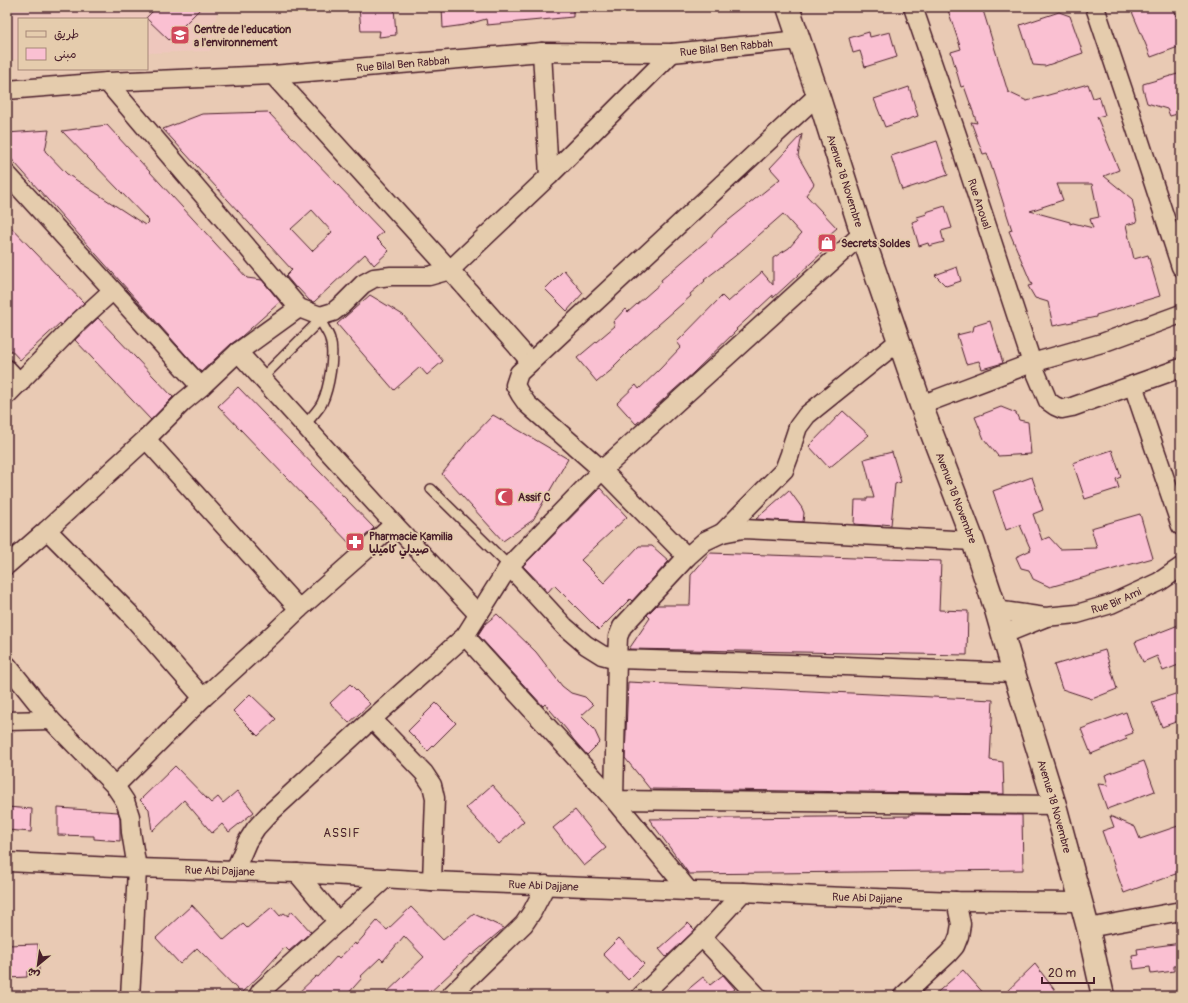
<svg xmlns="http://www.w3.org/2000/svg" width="1188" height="1003" viewBox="0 0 1188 1003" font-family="Pangolin,'Playpen Sans Arabic',sans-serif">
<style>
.built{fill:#eec7bd}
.building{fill:#fac0d2;stroke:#4a1f2b;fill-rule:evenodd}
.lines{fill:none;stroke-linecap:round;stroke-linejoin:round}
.lane-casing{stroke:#4a1f2b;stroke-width:12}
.street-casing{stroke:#4a1f2b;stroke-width:21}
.secondary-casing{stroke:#4a1f2b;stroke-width:25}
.lane{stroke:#e5ccad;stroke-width:9}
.street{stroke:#e5ccad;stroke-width:18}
.secondary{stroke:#e5ccad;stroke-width:22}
.labels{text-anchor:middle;stroke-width:3.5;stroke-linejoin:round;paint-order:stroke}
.poi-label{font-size:11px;font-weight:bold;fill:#4a1f2b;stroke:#e5ccad;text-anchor:start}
.street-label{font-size:11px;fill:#4a1f2b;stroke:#e5ccad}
.neighbourhood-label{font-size:12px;letter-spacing:1px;fill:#4a1f2b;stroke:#e5ccad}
</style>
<rect width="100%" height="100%" fill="#e9cab4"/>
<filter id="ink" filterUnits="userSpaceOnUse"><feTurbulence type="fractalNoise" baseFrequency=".025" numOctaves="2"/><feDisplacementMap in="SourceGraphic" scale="8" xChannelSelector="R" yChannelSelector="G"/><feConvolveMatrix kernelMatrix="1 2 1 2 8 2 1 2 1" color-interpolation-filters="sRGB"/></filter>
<g filter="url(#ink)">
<path class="built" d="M7,7H218L210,51L147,53V19H19V59L7,60Z"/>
<g class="building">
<path d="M157,7H202L169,40L146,18Z"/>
<path d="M359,7H394L396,35L379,37L380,31H361Z"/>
<path d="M442,7H573V17L487,25L486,19L465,25L443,28Z"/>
<path d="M947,7H982L1008,92L1027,101L1088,84L1093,98L1099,96L1105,115L1097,117L1119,170L1104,176L1132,199L1137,222L1126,225L1134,259L1148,255L1160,296L1096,315V317L1053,326L1048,302L1035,298L1028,286L1032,285L1009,231L1012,230L987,153L983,154L971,122L977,123L964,86L961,87L951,52L961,49ZM1057,184H1092L1099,217L1090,219L1093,228L1073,223L1070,224V222L1030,211L1063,200Z"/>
<path d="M1130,7H1173L1181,27V46L1151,57Z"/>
<path d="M1059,12L1070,16L1083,53L1045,66L1033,65L1020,25Z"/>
<path d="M869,32L870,37L890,32L897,57L865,67L860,51L853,53L849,38Z"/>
<path d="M1181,73V113L1170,116L1167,109L1147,103L1143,89V84Z"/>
<path d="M909,87L918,116L885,127L874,99Z"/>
<path d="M268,112L383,232L376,238L389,251L374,265L365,254L314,302L310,301L297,287L296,288L286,276L292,270L163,129L202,114ZM312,210L332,232L312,251L291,229Z"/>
<path d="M107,125L247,278L262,280L280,302L241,337L231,344L201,372L7,154V133L49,130L45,151L67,174L145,225L149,221L62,131Z"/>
<path d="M802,134L798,156L814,184L806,195L837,228L830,234L836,240L773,298V295L746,320L736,329L737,330L693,373L636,424L617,403L636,385L639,389L660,369L681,347L677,342L722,296L728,302L762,272L773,285V258L789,248L801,234L783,214L735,256L704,280L705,281L690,294L691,296L633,347L614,366L615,367L597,382L577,358L615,326L613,322L625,309L628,312L662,282L661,280L710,238L719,228L780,179L770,168Z"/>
<path d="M937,141L948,175L902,190L891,156Z"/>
<path d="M945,206L952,228L941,231L944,242L929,246L928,243L919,246L912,222L919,220L917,217L927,214L926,212Z"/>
<path d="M7,223L84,303L61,325L60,323L20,360L7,346Z"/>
<path d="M957,267L961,281L946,286L935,275Z"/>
<path d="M564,270L583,293L567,311L545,289Z"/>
<path d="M370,295L403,315L443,361L427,375L420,367L394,390L337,324Z"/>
<path d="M98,318L173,397L151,420L75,340Z"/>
<path d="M990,321L1003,363L982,369L979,361L966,364L957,335L973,331L974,326Z"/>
<path d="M238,387L374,528L353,547L218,406Z"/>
<path d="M1001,407L1016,413L1019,420L1028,422L1031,454L998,456L984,439L975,417Z"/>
<path d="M843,411L869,435L829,468L809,446Z"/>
<path d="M493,415L568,459L533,520L503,541L442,474L468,441Z"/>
<path d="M1112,450L1121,477L1116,479L1119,488L1085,499L1073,463Z"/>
<path d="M892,452L901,482L895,484L891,525L882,524V526L854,524L855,500H867V498H874L864,459Z"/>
<path d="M1032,477L1043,510L1033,514L1042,540L1049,537L1060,549L1097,548L1091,528L1140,514L1153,558L1050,587L1033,579L1029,570L1021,568L1016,557L1031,550L1020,525L1006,530L993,491Z"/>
<path d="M600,488L627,517L581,560L604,583L639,546H652L669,561L632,601L630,599L599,630L554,585L548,592L523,566Z"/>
<path d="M789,490L802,508L804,513L803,522L756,519Z"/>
<path d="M710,553L941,561L939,610L968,611L967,655L629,649L650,618L647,615L657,605H690L691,575Z"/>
<path d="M497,614L536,652L562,686L571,693L585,697L593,705L581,716L594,729L600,742L587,755L573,739L567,730L545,704L543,706L478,635L485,624Z"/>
<path d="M1181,624V664L1163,671L1157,656L1143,662L1135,642Z"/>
<path d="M1105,650L1117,689L1092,699L1062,689L1054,665Z"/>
<path d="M628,682L993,700L990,760L1003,762L1004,794L650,789L625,758Z"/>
<path d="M350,684L370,704L349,723L330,703Z"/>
<path d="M1181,692V720L1162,727L1152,702Z"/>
<path d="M250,694L276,719L258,736L233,711Z"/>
<path d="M436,703L456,723L428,751L408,731Z"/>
<path d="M1126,712L1133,733L1125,736L1127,739L1091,754L1081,729Z"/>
<path d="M1144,761L1155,791L1107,809L1098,784L1108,785L1105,775Z"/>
<path d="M175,766L211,803L218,797L223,803L237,791L254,812L229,832L222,824L212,833L184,800L152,831L149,809L140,800Z"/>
<path d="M492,785L524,821L499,844L466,808Z"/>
<path d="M7,807L32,809L31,832L7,830Z"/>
<path d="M58,808L118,812L120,818V841L94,839V836L58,835Z"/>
<path d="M575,810L606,848L584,866L553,828Z"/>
<path d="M910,814L1022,815L1023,870L689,874L649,819L910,816Z"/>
<path d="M1110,816L1135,827L1140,839L1181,825V872L1124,893L1102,831L1114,827Z"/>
<path d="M192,905L224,940L243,924L247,928L272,907L280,916L284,913L288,916L292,911L311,932L289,951L285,947L259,976L241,993L197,948L180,964L156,938Z"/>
<path d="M411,907L443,940L474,914L504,928L472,955L471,954L426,996H383L424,957L404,936L383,961L380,958L360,977L362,978L346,996H295L316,976L318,977L337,956L339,958L355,943L356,945L377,921L387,930Z"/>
<path d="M688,923L695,930L666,957L659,949Z"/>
<path d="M619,938L644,964L628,980L603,954Z"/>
<path d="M1181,943V965L1174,966V971L1151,974L1150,967L1134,969L1132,956L1138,955L1137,949Z"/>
<path d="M38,944L39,971L27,972V977L7,978V945Z"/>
<path d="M1035,964L1059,996H1002Z"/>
<path d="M963,970L986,996H933Z"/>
<path d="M723,975L735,989L727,996H680L703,977L710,985Z"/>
</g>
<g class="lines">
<g class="lane-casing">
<g id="lane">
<path d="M262,378L320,320"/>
<path d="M305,425C310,418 318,411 322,403C329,388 335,355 330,339C328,331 320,324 320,316"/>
<path d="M431,489L509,566"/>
</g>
</g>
<g class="street-casing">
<g id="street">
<path id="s1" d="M913,7L957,135L1032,363L1048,401L1055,406L1062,409L1072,407L1181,368"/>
<path d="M1095,7L1132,117L1181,267"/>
<path d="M542,52L549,176"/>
<path d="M273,75L450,270L530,361"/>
<path d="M107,82L299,308L320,316L333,312L343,304L363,284L374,278L391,276H429L450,270L549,176L672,53"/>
<path id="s2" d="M7,90L107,82L273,75L542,52L672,53L799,40"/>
<path d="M7,174L201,387"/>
<path d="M238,352L394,524L478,614"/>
<path d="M7,369L20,383"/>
<path d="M1133,385L1181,526"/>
<path d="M7,395L76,324L112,291"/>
<path d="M921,405L1032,363L1102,343L1181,314"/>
<path d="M146,439L299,609"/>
<path d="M47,530L128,612L203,698"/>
<path d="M722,533L784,470L790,454L793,442L798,427L807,415L899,341"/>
<path d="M973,541L764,530L743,529L722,533L705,541L687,557L622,627L618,637L617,659L821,665L1014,673"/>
<path d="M687,557L602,470L527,404L520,394L515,385L519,373L818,95"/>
<path d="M7,565L47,530L146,439L183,402L201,387L238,352L299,308"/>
<path d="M509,566L565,627L586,645L602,655L617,659L614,800L1055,805"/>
<path id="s3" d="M996,610L1045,617L1077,614L1111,604L1159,582L1181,567"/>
<path d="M1004,634L1044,618"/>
<path d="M465,636L614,800L689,891"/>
<path d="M7,665L51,720L115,786L125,801L130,816L131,832L137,868L134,931L130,996"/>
<path d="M372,719L424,773L432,785L435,798L432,881"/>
<path d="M7,721L51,720"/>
<path d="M115,786L203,698L273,634L299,609L367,549L394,524"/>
<path id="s4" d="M7,862L137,868L297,873L432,881L689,891L743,892L820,896L956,901L1081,902"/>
<path d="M235,870L247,842L256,828L268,815L372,719L465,636L509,566L602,470L862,234"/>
<path d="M297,873L338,922"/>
<path d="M1088,928L1181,911"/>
<path d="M702,937L757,996"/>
<path d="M258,996L261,991L386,878"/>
<path d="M450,996L524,924L532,912L546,885"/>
<path d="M641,996L702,937L743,892"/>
<path d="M903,996L948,954L955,946L959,936L961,924L956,901"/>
</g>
</g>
<g class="secondary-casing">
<g id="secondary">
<path id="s5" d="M788,7L818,95L862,234L921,405L973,541L996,610L1014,673L1055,805L1088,928L1103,996"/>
</g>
</g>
<use href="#lane" class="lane"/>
<use href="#street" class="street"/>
<use href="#secondary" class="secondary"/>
</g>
</g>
<defs>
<g id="school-square" transform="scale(1)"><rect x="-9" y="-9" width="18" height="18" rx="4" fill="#d1495b" stroke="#e5ccad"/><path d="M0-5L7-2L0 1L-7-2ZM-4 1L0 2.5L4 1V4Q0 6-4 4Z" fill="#fff"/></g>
<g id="shop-square" transform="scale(1)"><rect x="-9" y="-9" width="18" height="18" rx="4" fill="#d1495b" stroke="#e5ccad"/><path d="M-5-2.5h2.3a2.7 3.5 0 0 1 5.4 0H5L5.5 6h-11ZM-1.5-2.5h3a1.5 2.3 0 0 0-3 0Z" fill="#fff"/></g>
<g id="mosque-square" transform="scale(1)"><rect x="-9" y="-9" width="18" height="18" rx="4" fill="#d1495b" stroke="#e5ccad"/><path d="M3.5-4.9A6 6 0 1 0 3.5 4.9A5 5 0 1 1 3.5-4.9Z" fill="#fff"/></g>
<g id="pharmacy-square" transform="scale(1)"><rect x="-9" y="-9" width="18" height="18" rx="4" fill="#d1495b" stroke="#e5ccad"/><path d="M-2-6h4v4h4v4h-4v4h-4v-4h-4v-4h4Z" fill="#fff"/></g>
</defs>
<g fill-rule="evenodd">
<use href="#school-square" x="180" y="35"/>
<use href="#shop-square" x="827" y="243"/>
<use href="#mosque-square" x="504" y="497"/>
<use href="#pharmacy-square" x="355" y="542"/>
</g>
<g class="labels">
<g class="poi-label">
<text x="194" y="33">Centre de l'education<tspan x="194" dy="13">a l'environnement</tspan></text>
<text x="841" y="247">Secrets Soldes</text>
<text x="518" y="501">Assif C</text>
<text x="369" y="540">Pharmacie Kamilia<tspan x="369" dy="13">صيدلي كاميليا</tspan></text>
</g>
<g class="street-label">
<text dy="4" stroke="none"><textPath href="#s2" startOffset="721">Rue Bilal Ben Rabbah</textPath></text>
<text dy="4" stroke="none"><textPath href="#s2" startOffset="397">Rue Bilal Ben Rabbah</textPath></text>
<text dy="4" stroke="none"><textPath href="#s5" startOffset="183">Avenue 18 Novembre</textPath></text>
<text dy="4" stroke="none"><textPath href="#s1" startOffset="208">Rue Anoual</textPath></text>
<text dy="4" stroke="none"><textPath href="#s5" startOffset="519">Avenue 18 Novembre</textPath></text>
<text dy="4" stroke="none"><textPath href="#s3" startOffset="123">Rue Bir Ami</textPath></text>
<text dy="4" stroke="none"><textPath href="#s5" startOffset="843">Avenue 18 Novembre</textPath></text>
<text dy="4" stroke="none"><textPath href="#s4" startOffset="213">Rue Abi Dajjane</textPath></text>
<text dy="4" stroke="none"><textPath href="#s4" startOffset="537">Rue Abi Dajjane</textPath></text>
<text dy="4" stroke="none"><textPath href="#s4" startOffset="861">Rue Abi Dajjane</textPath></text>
</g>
<g class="neighbourhood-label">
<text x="342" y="837">ASSIF</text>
</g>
</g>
<rect width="1188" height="1003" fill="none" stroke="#e5ccad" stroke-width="24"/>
<rect x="12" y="12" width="1164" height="979" fill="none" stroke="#4a1f2b" stroke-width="1.5" filter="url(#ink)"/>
<rect x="18" y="18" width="130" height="52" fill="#e5ccad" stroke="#a78779"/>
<rect x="26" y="31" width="20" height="6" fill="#e5ccad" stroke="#a78779"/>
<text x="54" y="38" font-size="12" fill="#4a1f2b">طريق</text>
<rect x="26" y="48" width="20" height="12" fill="#fac0d2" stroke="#a78779"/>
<text x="54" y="58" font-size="12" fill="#4a1f2b">مبنى</text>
<g transform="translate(38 965) rotate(209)" stroke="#e5ccad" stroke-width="3" paint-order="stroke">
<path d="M0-3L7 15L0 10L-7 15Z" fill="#4a1f2b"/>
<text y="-6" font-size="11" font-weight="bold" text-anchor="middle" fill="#4a1f2b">ش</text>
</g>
<path d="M1042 977v6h52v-6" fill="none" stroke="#4a1f2b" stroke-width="2"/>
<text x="1048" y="977" font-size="12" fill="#4a1f2b" stroke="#e5ccad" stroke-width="3" paint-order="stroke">20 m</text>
</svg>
